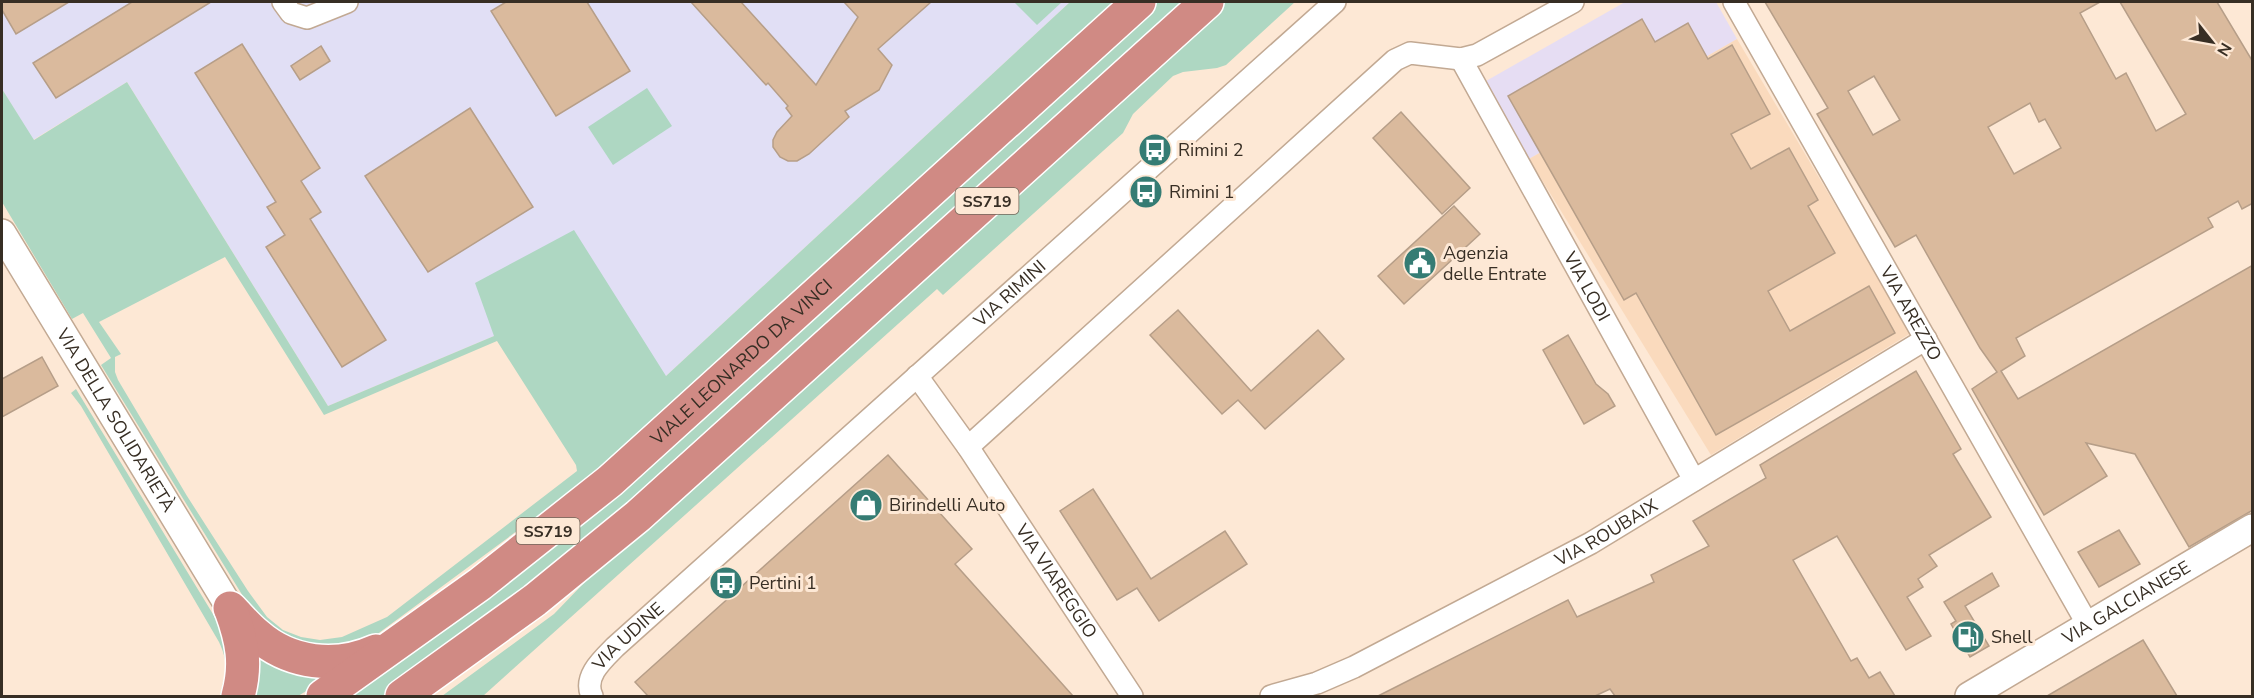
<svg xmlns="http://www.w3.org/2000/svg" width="2254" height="698" viewBox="0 0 2254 698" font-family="'Nunito Sans',sans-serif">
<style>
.commercial{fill:#e6ddf3}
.built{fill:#fadabd}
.education{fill:#e1dff5}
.green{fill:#aed7c2;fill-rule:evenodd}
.building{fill:#daba9d;stroke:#b69e88;stroke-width:1.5;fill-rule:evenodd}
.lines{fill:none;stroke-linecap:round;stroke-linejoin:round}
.minor-casing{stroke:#c2a993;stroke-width:24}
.tertiary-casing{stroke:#c2a993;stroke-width:30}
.trunk-casing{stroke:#fff;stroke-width:36}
.minor{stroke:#fff;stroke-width:21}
.tertiary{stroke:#fff;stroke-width:27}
.trunk{stroke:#d08a84;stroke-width:33}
.labels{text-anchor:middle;stroke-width:6;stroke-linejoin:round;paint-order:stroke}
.shield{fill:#fde8d5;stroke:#726659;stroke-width:1.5}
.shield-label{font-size:16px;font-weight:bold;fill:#372e24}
.poi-label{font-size:18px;fill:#372e24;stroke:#fde8d5;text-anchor:start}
.street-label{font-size:18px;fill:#372e24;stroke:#fde8d5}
</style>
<rect width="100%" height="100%" fill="#fde8d5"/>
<path class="commercial" d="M1625,2H1716L1737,39L1529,159L1486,81Z"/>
<path class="built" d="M1737,39L1911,333L1711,455L1529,159Z"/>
<path class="education" d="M2,2H1070L666,376L494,336L328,406L127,82L33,140L2,89Z"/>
<g class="green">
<path d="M1014,2H1062L1037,25Z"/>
<path d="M1070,2H1123L581,488L521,528L364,644L297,652L249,606L101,365L111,358L83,313L72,319L2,202V89L34,140L127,82L328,406L494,336L475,283L574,230L666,376ZM225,257L324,415L497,341L576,465L577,471L387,617L342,637L320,640L301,637L283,630L267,617L248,591L187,496L118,380L115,372V357L121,354L99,322Z"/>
<path d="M1155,2H1190L649,493L432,663L382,696H338L1114,41Z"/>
<path d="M1224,2H1295L1226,65L1217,68L1183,72L1173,76L1133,114L1123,133L943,295L937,289L483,696H442L554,614L609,557L1097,120Z"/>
<path d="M647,88L672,126L613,165L588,127Z"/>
<path d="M76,389L233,647L231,696H220C225,672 230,666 219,642L81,406L71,393Z"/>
<path d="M249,652L333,675L298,696H244Z"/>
</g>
<g class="building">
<path d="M2,2H69L16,34L2,10Z"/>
<path d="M132,2H211L56,98L33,63Z"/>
<path d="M506,2H587L630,71L556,116L491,11Z"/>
<path d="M691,2H741L816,85L858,17L844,2H931L878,49L892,65L879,90L845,111L849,117L809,154L797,161H788L780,157L773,147V140L777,132L792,116L786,108L788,106L768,83L766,85Z"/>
<path d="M1765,2H2100L2080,13L2116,79L2126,73L2156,131L2186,114L2120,2H2217L2253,62V203L2242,209L2238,201L2208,218L2213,227L2016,338L2025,356L2001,371L2018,399L2253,265V510L2189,547L2135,454L2086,443L2107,476L2044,515L1972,389L1997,372L1980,348L1916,235L1895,247L1817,114L1828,108ZM1874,76L1900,120L1873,135L1848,91ZM2030,103L2039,122L2045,119L2061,148L2014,174L1988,127Z"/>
<path d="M1642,19L1655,42L1688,23L1708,59L1732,45L1770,114L1731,134L1751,169L1789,148L1818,200L1808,206L1835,253L1768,291L1790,331L1869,286L1895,333L1716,435L1636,293L1624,300L1508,96Z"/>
<path d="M242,44L320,168L301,181L321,212L310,219L386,340L342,367L266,247L285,235L267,207L276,202L195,73Z"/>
<path d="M321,46L330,61L300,80L291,66Z"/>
<path d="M470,108L533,207L428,272L365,176Z"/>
<path d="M1401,112L1470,188L1442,214L1373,138Z"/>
<path d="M1454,206L1480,234L1404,304L1378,276Z"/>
<path d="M1178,310L1251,391L1318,330L1344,359L1265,429L1238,400L1222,414L1150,335Z"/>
<path d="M1568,335L1596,384L1608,394L1615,406L1584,424L1543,350Z"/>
<path d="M42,357L58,386L2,417V379Z"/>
<path d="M1916,371L1961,449L1953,454L1991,517L1929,555L1937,566L1918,579L1923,587L1907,597L1931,636L1906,650L1837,536L1793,560L1851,661L1857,658L1869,678L1880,672L1895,696H1615L1610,689L1595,696H1378L1568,600L1577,617L1654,582L1651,575L1709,546L1693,521L1766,478L1760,465Z"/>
<path d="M888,455L972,549L955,564L1073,696H648L635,682Z"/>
<path d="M1093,489L1151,579L1225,531L1247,564L1159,621L1137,588L1117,600L1060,511Z"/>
<path d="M2119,530L2140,564L2099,587L2078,552Z"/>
<path d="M1992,573L1999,586L1965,606L1989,646L1970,657L1951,624L1956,621L1944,602Z"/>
<path d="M2143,640L2177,696H2047Z"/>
</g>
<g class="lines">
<g class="minor-casing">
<g id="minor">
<path d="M283,2L291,13L307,18L347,2"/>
<path id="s1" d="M1734,2L2088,625"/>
<path id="s2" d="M1461,59L1694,480"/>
<path id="s3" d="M917,376L968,447L1132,696"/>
<path d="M968,447L1395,60L1410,53L1461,59L1477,55L1573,2"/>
<path id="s4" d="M592,696C583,677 602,660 615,647L1335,2"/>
<path id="s5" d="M1271,696L1317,683L1354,667L1591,543L1926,339"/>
</g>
</g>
<g class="tertiary-casing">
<g id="tertiary">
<path id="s6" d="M2,233L230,608"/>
<path id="s7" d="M1969,696L2252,528"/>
</g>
</g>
<g class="trunk-casing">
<g id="trunk">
<path d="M230,608C239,617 247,627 257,635C290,664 336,669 376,651"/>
<path d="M231,610C242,640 247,664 238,696"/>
<path id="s8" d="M323,696L480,584L610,481L1139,2"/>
<path d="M402,696L535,600L638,516L1207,2"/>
</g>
</g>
<use href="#minor" class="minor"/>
<use href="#tertiary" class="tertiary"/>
<use href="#trunk" class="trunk"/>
</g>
<defs>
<g id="bus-disc" transform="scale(1.725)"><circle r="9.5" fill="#357c74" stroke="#fde8d5"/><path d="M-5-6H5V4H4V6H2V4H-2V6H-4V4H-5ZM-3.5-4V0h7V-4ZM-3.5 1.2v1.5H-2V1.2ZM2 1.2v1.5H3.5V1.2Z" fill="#fff"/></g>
<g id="civic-disc" transform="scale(1.725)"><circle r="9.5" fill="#357c74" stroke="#fde8d5"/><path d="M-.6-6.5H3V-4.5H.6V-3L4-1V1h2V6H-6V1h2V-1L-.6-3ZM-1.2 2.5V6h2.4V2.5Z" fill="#fff"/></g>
<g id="shop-disc" transform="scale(1.725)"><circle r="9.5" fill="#357c74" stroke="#fde8d5"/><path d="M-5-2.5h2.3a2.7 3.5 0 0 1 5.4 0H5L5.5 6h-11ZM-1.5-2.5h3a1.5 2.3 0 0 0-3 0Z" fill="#fff"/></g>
<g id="fuel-disc" transform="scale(1.725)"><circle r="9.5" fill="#357c74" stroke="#fde8d5"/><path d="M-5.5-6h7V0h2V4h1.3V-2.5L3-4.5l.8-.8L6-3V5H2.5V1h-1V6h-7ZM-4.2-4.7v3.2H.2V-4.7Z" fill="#fff"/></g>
</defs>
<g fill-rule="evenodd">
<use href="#bus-disc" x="1155" y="150"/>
<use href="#bus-disc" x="1146" y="192"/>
<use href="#civic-disc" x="1420" y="263"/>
<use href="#shop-disc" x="866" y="505"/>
<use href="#bus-disc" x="726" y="583"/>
<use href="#fuel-disc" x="1968" y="637"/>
</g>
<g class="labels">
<g class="shield">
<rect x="955.5" y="188" width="63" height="26" rx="4.5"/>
<rect x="516.5" y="518" width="63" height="26" rx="4.5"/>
</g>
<g class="shield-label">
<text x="987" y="207">SS719</text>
<text x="548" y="537">SS719</text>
</g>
<g class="poi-label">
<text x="1178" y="156">Rimini 2</text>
<text x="1169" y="198">Rimini 1</text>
<text x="1443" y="259">Agenzia<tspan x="1443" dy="21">delle Entrate</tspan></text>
<text x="889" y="511">Birindelli Auto</text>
<text x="749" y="589">Pertini 1</text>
<text x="1991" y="643">Shell</text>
</g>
<g class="street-label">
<text dy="6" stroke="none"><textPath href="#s2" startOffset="260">VIA LODI</textPath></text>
<text dy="6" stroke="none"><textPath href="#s4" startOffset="588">VIA RIMINI</textPath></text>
<text dy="6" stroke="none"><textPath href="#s1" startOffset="358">VIA AREZZO</textPath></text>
<text dy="6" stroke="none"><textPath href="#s8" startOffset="536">VIALE LEONARDO DA VINCI</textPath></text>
<text dy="6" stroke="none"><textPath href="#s6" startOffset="219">VIA DELLA SOLIDARIETÀ</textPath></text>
<text dy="6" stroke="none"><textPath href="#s5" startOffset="374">VIA ROUBAIX</textPath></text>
<text dy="6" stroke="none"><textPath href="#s3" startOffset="248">VIA VIAREGGIO</textPath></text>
<text dy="6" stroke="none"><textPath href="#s7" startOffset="183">VIA GALCIANESE</textPath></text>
<text dy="6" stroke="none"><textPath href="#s4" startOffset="75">VIA UDINE</textPath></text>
</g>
</g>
<rect width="2254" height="698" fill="none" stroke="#372e24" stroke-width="6"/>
<g transform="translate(2212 42) rotate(121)" stroke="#fde8d5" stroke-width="4.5" paint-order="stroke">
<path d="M0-4.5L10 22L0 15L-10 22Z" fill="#372e24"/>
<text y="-9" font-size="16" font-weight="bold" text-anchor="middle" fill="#372e24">N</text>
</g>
</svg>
